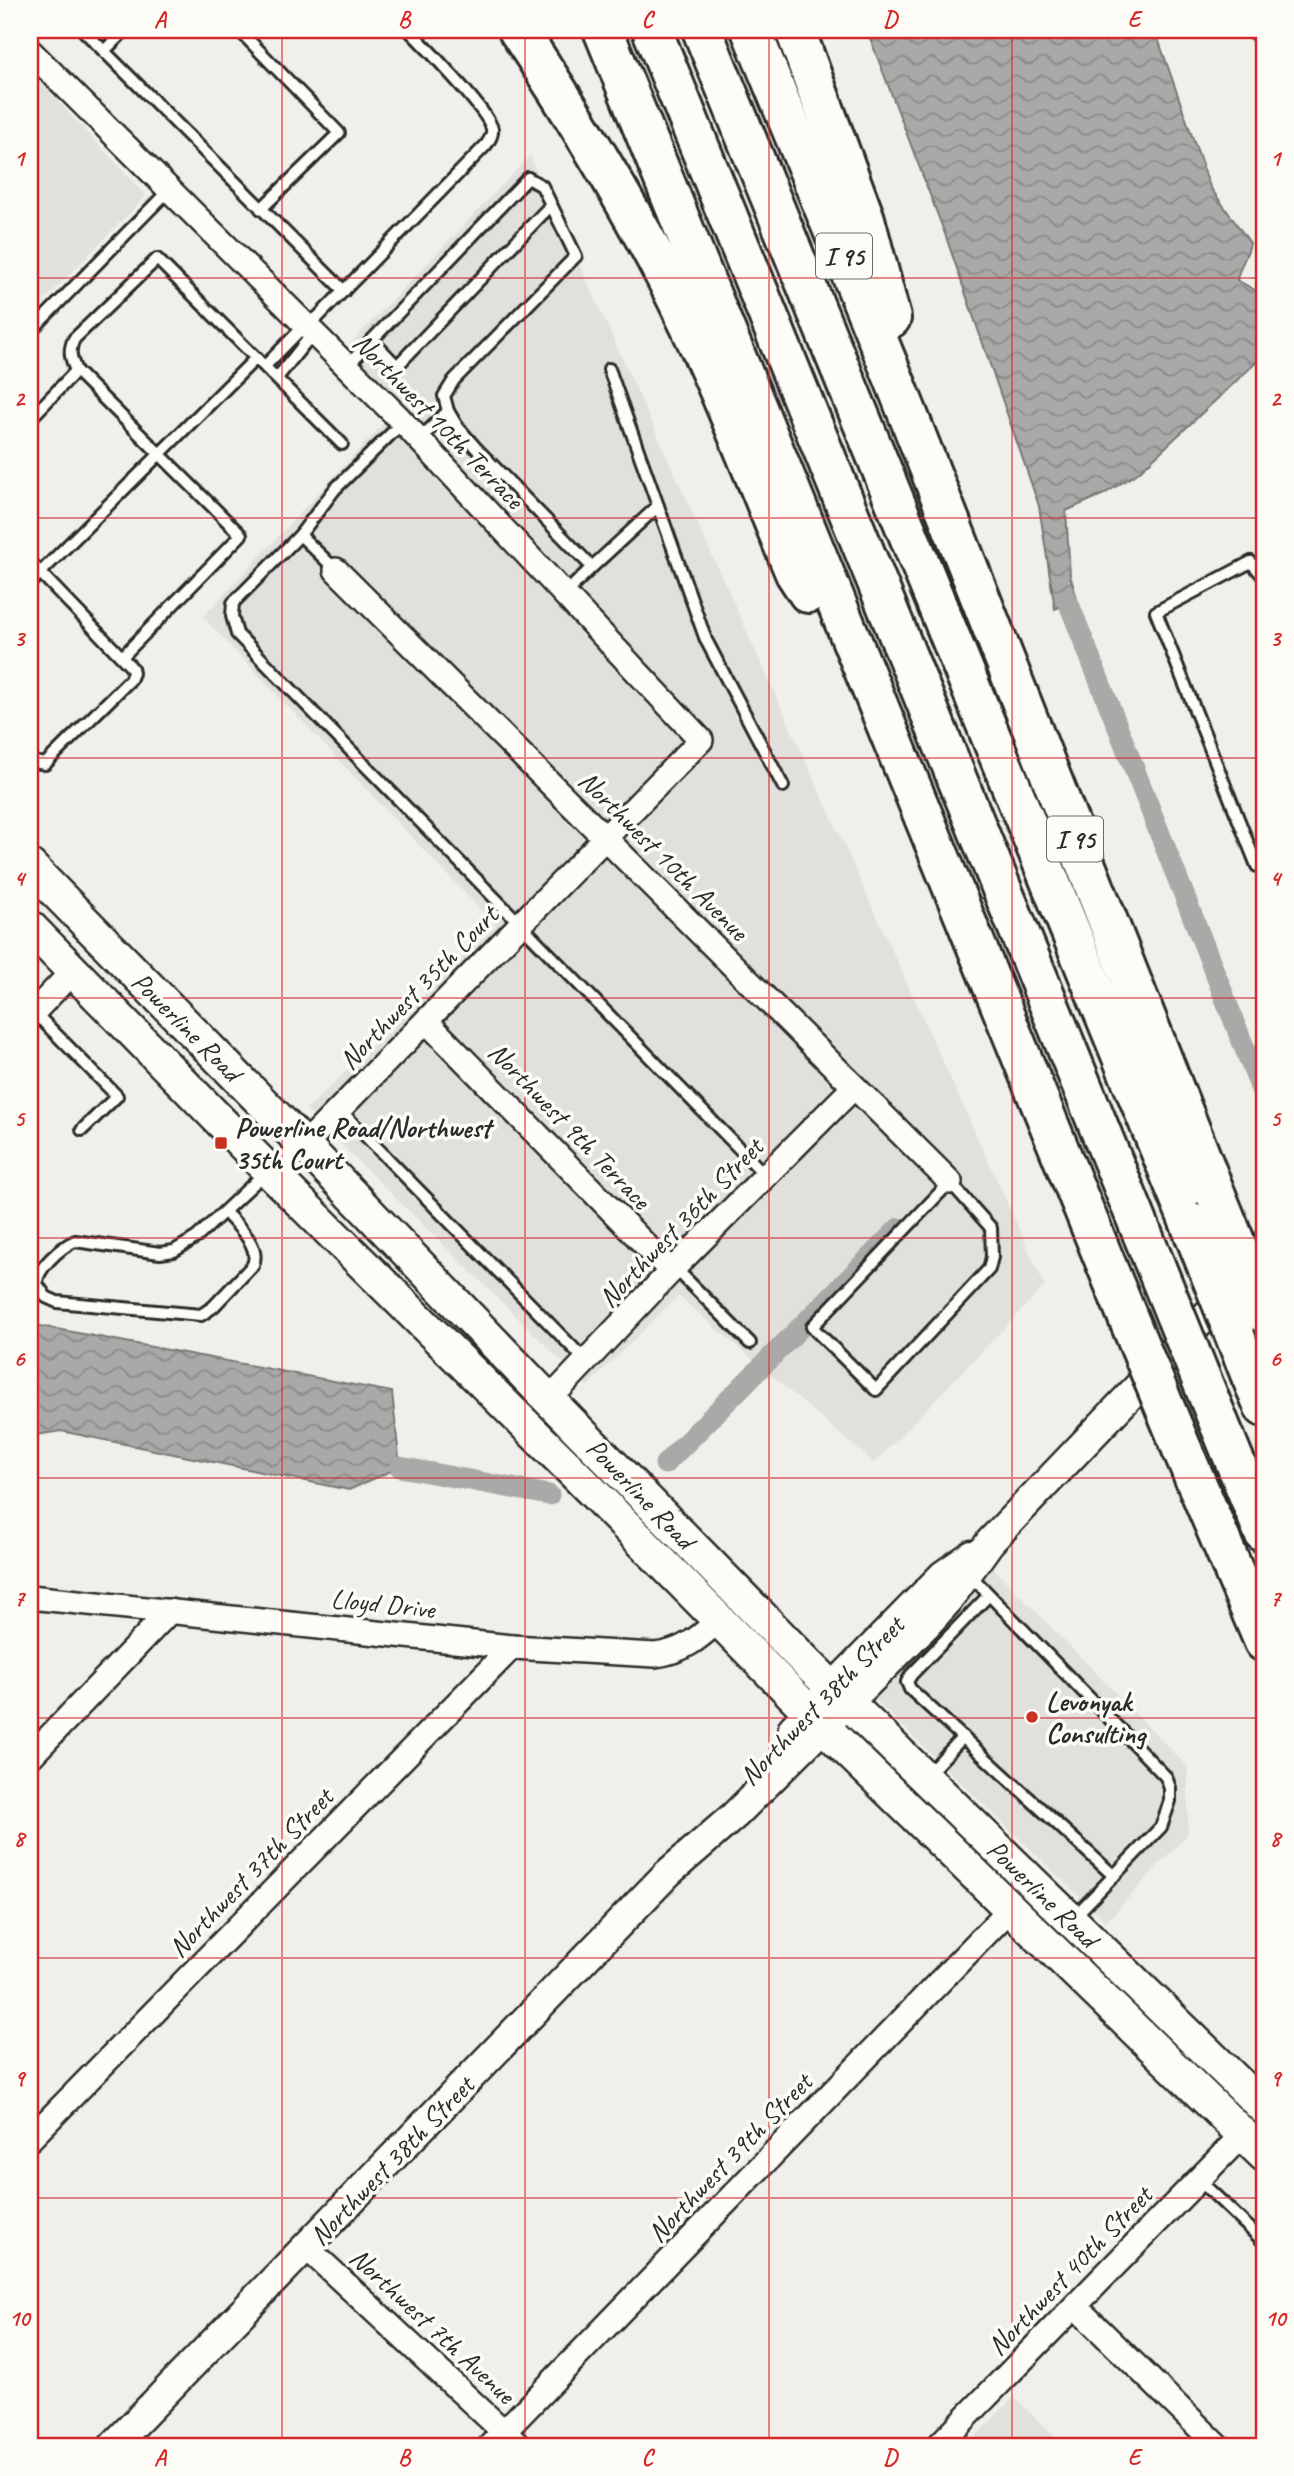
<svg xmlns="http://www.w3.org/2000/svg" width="1294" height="2476" viewBox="0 0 1294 2476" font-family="Caveat,sans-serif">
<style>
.built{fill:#e1e0dc}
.water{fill:url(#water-waves);stroke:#777775;stroke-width:2}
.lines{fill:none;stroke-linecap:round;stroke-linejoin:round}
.canal{stroke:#aaa9a7;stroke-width:21}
.service-casing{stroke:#2b2b2b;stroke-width:16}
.minor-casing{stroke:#2b2b2b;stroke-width:28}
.tertiary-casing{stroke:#2b2b2b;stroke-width:33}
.secondary-casing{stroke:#2b2b2b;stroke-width:37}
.motorway-casing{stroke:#2b2b2b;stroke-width:44}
.service{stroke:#fdfcf7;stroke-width:10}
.minor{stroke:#fdfcf7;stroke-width:23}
.tertiary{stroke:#fdfcf7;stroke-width:28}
.secondary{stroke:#fdfcf7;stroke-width:32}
.motorway{stroke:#fdfcf7;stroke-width:38}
.rail{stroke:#2b2b2b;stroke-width:5}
.motorway-bridge-casing{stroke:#2b2b2b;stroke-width:44;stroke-linecap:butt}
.motorway-bridge{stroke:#fdfcf7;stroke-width:38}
.grid{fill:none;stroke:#d62828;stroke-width:2;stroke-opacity:0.55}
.poi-dot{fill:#c8321e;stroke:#fdfcf7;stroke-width:2.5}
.labels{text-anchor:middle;stroke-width:7;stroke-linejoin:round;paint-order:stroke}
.shield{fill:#fdfcf7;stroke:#6a6a68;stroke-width:2}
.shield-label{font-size:26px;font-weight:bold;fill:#2b2b2b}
.street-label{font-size:28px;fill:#2b2b2b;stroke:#fdfcf7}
.poi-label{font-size:28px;font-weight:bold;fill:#2b2b2b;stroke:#fdfcf7;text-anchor:start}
.neatline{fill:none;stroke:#d62828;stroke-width:2.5}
.grid-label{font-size:23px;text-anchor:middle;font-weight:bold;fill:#d62828}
</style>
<defs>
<pattern id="water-waves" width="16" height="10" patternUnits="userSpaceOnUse" patternTransform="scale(1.75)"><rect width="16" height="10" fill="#aaa9a7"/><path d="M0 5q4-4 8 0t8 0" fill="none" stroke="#8b8a88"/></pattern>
</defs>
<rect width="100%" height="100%" fill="#f0efeb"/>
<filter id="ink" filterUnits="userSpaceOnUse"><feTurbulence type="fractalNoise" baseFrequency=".0143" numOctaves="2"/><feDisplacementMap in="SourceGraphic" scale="14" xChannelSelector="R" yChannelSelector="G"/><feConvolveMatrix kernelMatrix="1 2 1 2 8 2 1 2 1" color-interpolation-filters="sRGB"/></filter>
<g filter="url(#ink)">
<g class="built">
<path d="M30,71L146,196L30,315Z"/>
<path d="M530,156L1045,1286L874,1463L678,1296L587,1386L306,1110L496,926L203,617L384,423L328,367Z"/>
<path d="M992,1567L1188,1767V1834L1106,1922L871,1696Z"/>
<path d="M1014,2397L1065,2446H966Z"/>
</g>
<g class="water">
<path d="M867,30H1155L1210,187L1250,243C1247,258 1239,266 1237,280L1264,295V355L1139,472L1104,494L1066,511L1070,575L1077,599L1055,609L1039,506L945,234Z"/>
<path d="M30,1324L392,1392L400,1467L349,1490L61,1431L30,1436Z"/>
</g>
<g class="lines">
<g class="canal">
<path d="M1069,604L1264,1097"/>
<path d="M665,1464L899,1228"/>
<path d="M400,1467L549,1495"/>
</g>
<g class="service-casing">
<g id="service">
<path d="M83,30L344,291"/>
<path d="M239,30L339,133L261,209"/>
<path d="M104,51L125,30"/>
<path d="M30,332L169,190"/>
<path d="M372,340L397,366L551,205"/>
<path d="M265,366L305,325L318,317L486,145C489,141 493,135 492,129C489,112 425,46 409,30"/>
<path d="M347,366L528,178L542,186L576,256L454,380L444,396L448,411L419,440"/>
<path d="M76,371L241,535L122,657"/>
<path d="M277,378L313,333"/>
<path d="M448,411L457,426L475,447L592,567L564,595"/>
<path d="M30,419L76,371C71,359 68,351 74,339L157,259L342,444"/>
<path d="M658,506L706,640L783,786"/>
<path d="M300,535L335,489L403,422"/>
<path d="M30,562L132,668L133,673L130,680L45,764L34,762L30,758"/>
<path d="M592,567L658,506L609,369"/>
<path d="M336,570L300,535L233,603L232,616L237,634L766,1176"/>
<path d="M1264,577L1251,562L1156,612L1257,866L1264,862"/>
<path d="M30,583L256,358"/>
<path d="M32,1010L117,1096L82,1130"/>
<path d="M340,1110L586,1361"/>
<path d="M950,1182L991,1228L992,1257L989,1269L876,1390L812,1327Z"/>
<path d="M225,1212C237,1226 261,1245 253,1265L213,1307L201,1315L57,1302L46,1297L37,1284C36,1269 61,1247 75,1241L160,1253L174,1251L197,1237L266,1172"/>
<path d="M675,1268L750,1343"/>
<path d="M970,1575L1166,1777L1170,1788V1801L1161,1827L1073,1918"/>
<path d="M989,1595L911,1675L907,1682L910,1689L1114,1876"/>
<path d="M926,1776L963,1737"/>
<path d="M1199,2180L1264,2242"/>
</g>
</g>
<g class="minor-casing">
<g id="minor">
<path d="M30,51L400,419L701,740L274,1176"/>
<path d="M336,570L950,1182"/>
<path d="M30,1016L73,971"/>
<path d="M426,1021L671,1271"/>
<path d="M549,1400L671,1271L854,1087"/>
<path d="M30,1597L512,1647L655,1655C683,1652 699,1638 719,1620"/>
<path d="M30,1757L170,1611"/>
<path d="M30,2139L512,1647"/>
<path d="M306,2247L519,2446"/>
<path d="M1075,2306L1218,2446"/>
<path d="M490,2446L1010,1909"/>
<path d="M938,2446L1243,2134"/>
</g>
</g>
<g class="tertiary-casing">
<g id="tertiary">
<path d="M793,1728L943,1575L972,1555"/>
<path d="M113,2446L668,1873L735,1815L929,1622L947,1602L990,1542L1264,1255"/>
</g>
</g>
<g class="secondary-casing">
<g id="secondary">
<path d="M30,866L305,1146L549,1400L809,1665L1264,2108"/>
<path d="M30,927L274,1176L573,1472L848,1751L1264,2155"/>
</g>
</g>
<g class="motorway-casing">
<g id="motorway">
<path d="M518,30C571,110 621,191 665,276C715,372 753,474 795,573L808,593"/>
<path d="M603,30L1119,1296"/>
<path d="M652,30L1153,1260"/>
<path d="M702,30L1189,1221"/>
<path d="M751,30L894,379L1216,1195"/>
<path d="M795,30L865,219L891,318"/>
<path d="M1251,1376L1264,1407"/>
<path d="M1215,1413L1264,1533"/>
<path d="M1182,1449L1264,1642"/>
</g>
</g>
<use href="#service" class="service"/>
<use href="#minor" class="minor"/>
<use href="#tertiary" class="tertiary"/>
<use href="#secondary" class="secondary"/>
<use href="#motorway" class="motorway"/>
<path class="rail" d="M1249,30L1264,67"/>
<g class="motorway-bridge-casing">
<g id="motorway-bridge">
<path d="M1216,1195L1264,1313"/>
<path d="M1189,1221L1251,1376"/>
<path d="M1153,1260L1215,1413"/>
<path d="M1119,1296L1182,1449"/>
</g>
</g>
<use href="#motorway-bridge" class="motorway-bridge"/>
</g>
</g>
<path class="grid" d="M282,30V2446M525,30V2446M769,30V2446M1012,30V2446M30,278H1264M30,518H1264M30,758H1264M30,998H1264M30,1238H1264M30,1478H1264M30,1718H1264M30,1958H1264M30,2198H1264"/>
<g class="poi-dot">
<rect x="214" y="1136" width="14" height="14" rx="3.5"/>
<circle cx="1032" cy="1717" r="7"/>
</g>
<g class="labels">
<g class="shield">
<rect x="816" y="233.5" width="56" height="45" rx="5"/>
<rect x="1047" y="816.5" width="56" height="45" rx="5"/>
</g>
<g class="shield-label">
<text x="844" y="265">I 95</text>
<text x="1075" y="848">I 95</text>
</g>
<g class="street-label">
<text transform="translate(439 420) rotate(46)" y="10">Northwest 10th Terrace</text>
<text transform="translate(664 855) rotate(45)" y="10">Northwest 10th Avenue</text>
<text transform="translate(418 987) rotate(-46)" y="10">Northwest 35th Court</text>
<text transform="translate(187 1026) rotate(45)" y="10">Powerline Road</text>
<text transform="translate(570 1125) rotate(46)" y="10">Northwest 9th Terrace</text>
<text transform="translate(680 1222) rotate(-46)" y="10">Northwest 36th Street</text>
<text transform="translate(641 1493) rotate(46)" y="10">Powerline Road</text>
<text transform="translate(383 1603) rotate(6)" y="10">Lloyd Drive</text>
<text transform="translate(821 1700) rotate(-46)" y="10">Northwest 38th Street</text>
<text transform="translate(250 1872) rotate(-46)" y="10">Northwest 37th Street</text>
<text transform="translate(1043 1893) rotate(44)" y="10">Powerline Road</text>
<text transform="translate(729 2157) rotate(-46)" y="10">Northwest 39th Street</text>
<text transform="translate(391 2160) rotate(-46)" y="10">Northwest 38th Street</text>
<text transform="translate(1069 2270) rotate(-46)" y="10">Northwest 40th Street</text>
<text transform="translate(433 2325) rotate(43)" y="10">Northwest 7th Avenue</text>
</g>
<g class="poi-label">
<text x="235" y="1137">Powerline Road/Northwest<tspan x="235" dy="32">35th Court</tspan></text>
<text x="1046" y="1711">Levonyak<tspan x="1046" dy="32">Consulting</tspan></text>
</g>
</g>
<rect width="1294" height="2476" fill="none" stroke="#fdfcf7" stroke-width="77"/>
<rect x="38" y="38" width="1218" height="2400" class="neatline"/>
<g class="grid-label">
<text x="160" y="27">A</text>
<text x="404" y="27">B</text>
<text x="647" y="27">C</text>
<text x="890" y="27">D</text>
<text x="1134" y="27">E</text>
<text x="19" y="166">1</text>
<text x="1275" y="166">1</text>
<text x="19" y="406">2</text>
<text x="1275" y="406">2</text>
<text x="19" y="646">3</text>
<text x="1275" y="646">3</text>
<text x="19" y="886">4</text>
<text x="1275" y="886">4</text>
<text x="19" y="1126">5</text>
<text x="1275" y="1126">5</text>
<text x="19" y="1366">6</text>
<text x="1275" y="1366">6</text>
<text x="19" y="1606">7</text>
<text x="1275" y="1606">7</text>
<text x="19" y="1846">8</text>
<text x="1275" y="1846">8</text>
<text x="19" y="2086">9</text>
<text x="1275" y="2086">9</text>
<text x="19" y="2326">10</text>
<text x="1275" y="2326">10</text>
<text x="160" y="2465">A</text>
<text x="404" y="2465">B</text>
<text x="647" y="2465">C</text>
<text x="890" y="2465">D</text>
<text x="1134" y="2465">E</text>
</g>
</svg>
